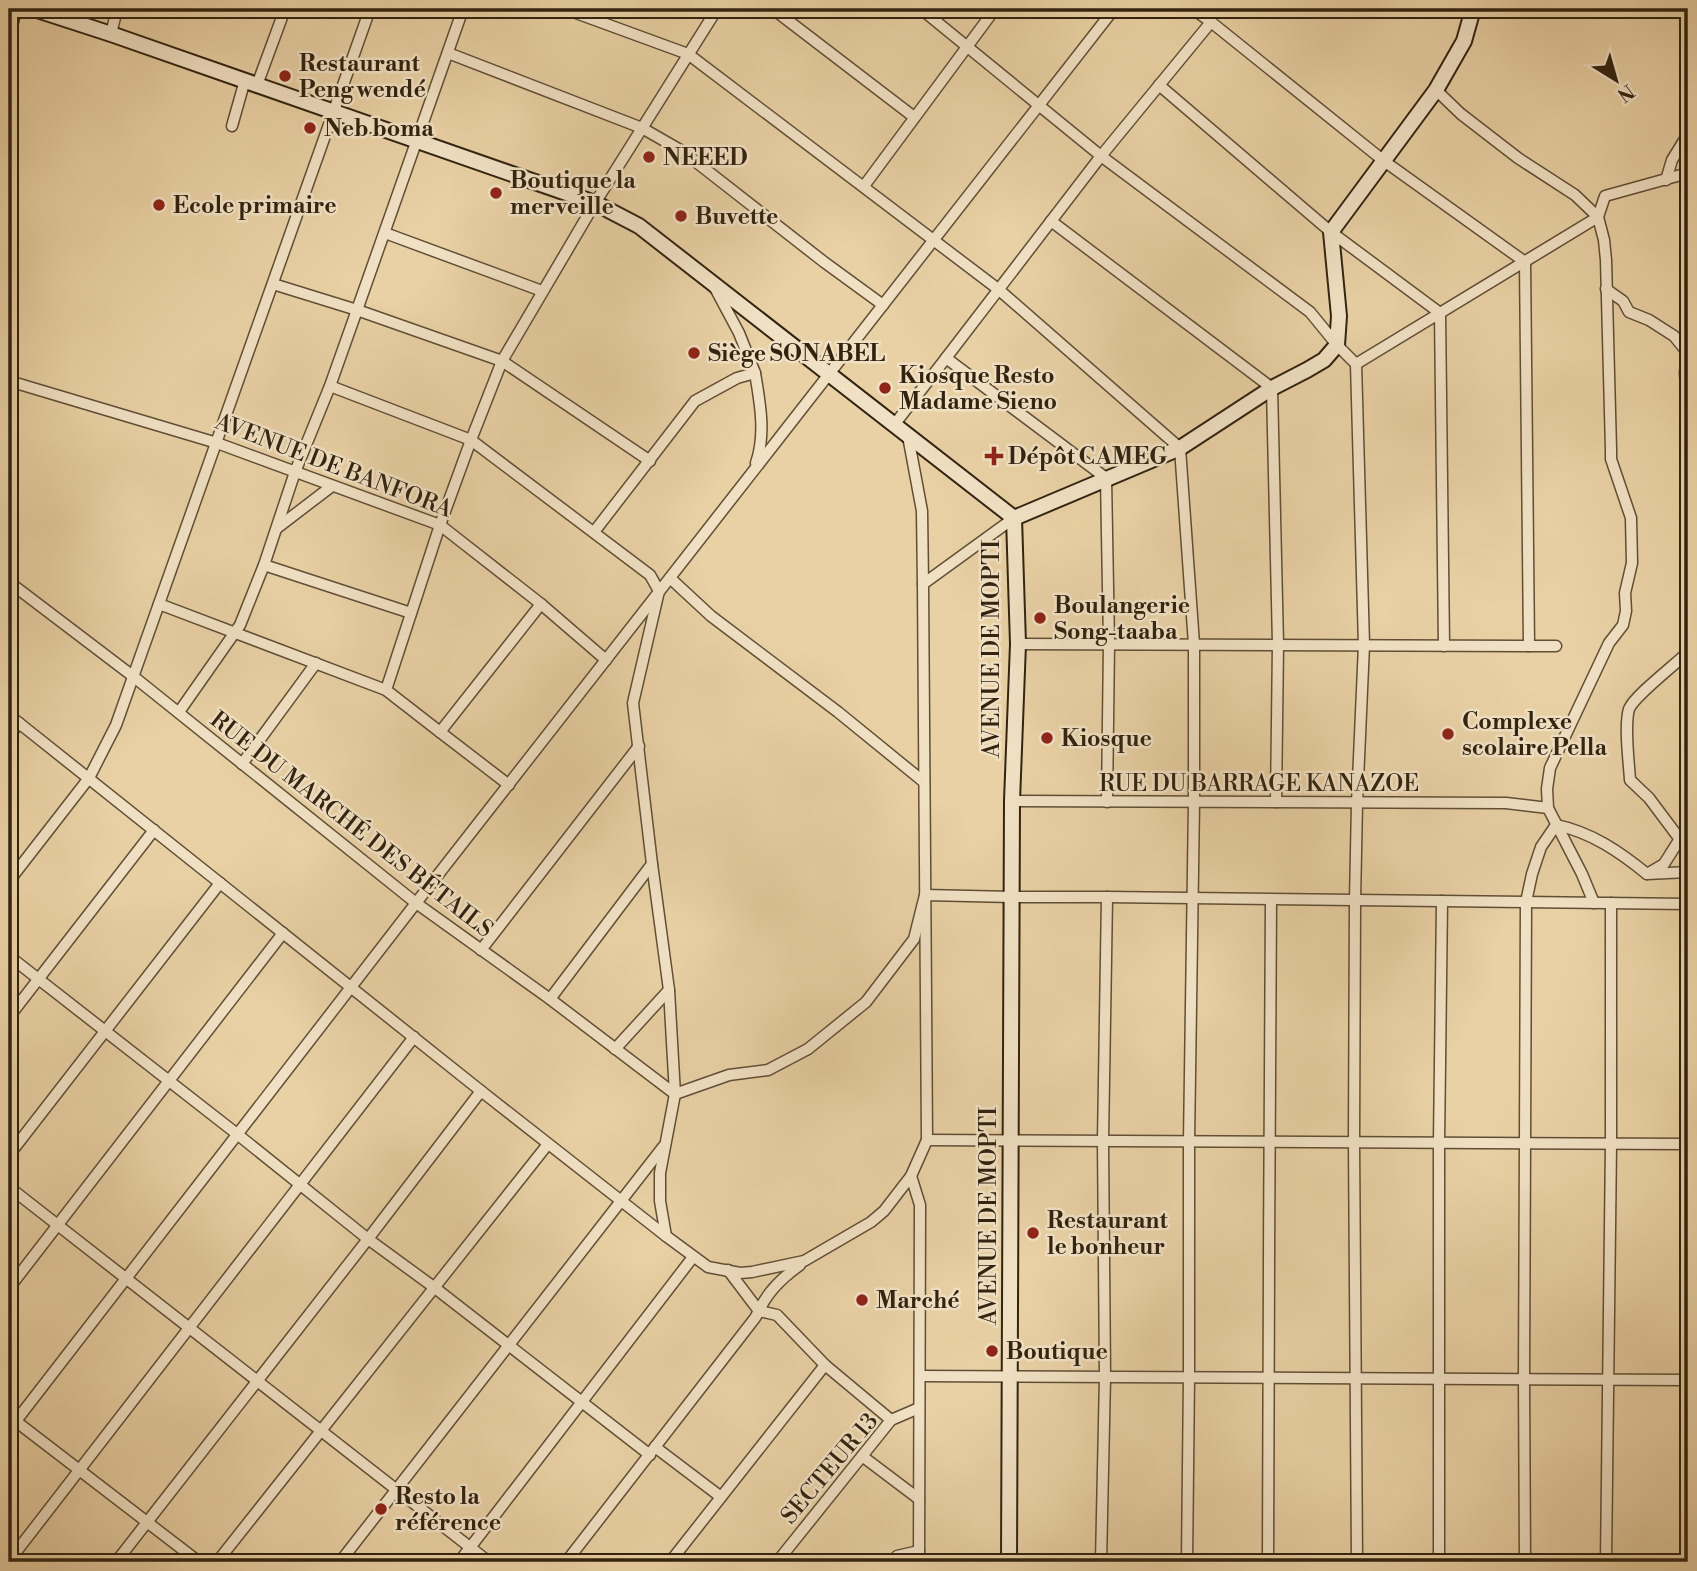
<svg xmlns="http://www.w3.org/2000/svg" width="1697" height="1571" viewBox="0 0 1697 1571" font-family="'Libre Bodoni',serif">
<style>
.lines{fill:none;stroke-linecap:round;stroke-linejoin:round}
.street-casing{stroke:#604e35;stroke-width:13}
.secondary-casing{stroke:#322310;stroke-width:18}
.street{stroke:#f1e1c4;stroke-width:10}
.secondary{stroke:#f1e1c4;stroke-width:14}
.poi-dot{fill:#8f2418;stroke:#f1e1c4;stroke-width:2.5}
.labels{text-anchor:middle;stroke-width:5;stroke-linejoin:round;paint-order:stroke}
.poi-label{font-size:23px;font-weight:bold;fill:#322310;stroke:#f1e1c4;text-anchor:start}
.street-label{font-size:23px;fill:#322310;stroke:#f1e1c4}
</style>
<rect width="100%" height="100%" fill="#e9d1a5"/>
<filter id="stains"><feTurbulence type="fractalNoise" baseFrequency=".00286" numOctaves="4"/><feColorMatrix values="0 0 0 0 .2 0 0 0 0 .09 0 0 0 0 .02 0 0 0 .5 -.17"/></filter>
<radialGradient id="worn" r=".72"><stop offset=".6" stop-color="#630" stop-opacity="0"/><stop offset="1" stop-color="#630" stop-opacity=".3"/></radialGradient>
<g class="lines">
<g class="street-casing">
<g id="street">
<path d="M565,9L688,54L998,289L1180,448L1194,644V802L1189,1142V1377L1187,1562"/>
<path d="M773,9L914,117"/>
<path d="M921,9L1101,156L946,358"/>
<path d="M1193,9L1211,22L1101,156L1310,312L1337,345L1356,364L1364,645L1357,803L1355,901L1354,1142L1357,1562"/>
<path d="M1211,22L1384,161L1525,262L1529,646"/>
<path d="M111,34L117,9"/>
<path d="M448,53L642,128L682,151L824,262L883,305"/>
<path d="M257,85L285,9"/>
<path d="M1159,85L1331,232L1440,313L1444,646"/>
<path d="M1436,90L1461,114L1518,158L1575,195L1598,217"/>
<path d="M232,126L245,80"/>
<path d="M1666,180L1672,160L1688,134"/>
<path d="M864,186L995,9"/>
<path d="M1051,221L1272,388L1278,644L1276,802"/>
<path d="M385,233L542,291"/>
<path d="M273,284L357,310L502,361L650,461"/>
<path d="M715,288L739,333L755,373"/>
<path d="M1606,289L1623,301L1629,312L1649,320L1674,336L1687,352L1685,373L1688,413"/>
<path d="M1356,364L1598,217"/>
<path d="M9,381L217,443L440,525L541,604L606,660"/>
<path d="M330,386L471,440L650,575L659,591L633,703L652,864L669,990L675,1094L660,1173V1201L666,1236L708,1267L740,1273L752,1272L804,1261L871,1222L884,1211L911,1176L920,1205L919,1562"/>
<path d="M894,425L946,358L1106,478L1109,643L1107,802"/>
<path d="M908,436L922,511L923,584"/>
<path d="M277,528L332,486"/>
<path d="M594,532L695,401L737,378L755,373C760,403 766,434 756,463"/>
<path d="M264,565L411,613"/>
<path d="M670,578L711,616L838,712L924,782"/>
<path d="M9,582L134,677L416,903L550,999L675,1094L729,1075L768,1070L808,1049L866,1002L914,939L925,895L1012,897H1107L1688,904"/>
<path d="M159,604L386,690L440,732"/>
<path d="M1018,644L1556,646"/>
<path d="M1688,652C1676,664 1634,696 1629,709C1624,726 1629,762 1630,780L1649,798L1688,850"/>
<path d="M386,690L440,525L471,440L502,361L595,203L717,9"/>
<path d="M179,712L240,625L264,565L295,472L330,386L357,310L463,9"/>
<path d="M9,715L481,1091L666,1236"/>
<path d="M9,736L19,723"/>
<path d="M242,764L316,663"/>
<path d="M509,785L440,732L541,604"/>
<path d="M1012,801L1506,803L1548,808"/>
<path d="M1556,825C1591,832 1620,852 1647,874L1688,872"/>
<path d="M1647,874L1664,864L1688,826"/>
<path d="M9,881L89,778L116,725L370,9"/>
<path d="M1594,903L1582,874L1548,808L1547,789L1550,768L1609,643L1623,625L1626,611L1625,593L1632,563L1631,518L1611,459V450L1606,260L1604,240L1598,217L1605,196L1688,173"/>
<path d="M481,950L639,746"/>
<path d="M9,956L237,1134L368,1239L435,1288L650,1455"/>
<path d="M550,999L652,864"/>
<path d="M9,1017L154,830"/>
<path d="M615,1049L669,990"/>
<path d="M927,1140L1688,1144"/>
<path d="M9,1155L220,883"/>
<path d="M911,1176L927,1140L923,584L1014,518"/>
<path d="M9,1187L489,1562"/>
<path d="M800,1265C783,1277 767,1292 759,1311L777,1315L825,1365"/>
<path d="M9,1288L283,933"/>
<path d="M920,1376L1688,1380"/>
<path d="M9,1416L199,1562"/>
<path d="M9,1430L416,903L1114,9"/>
<path d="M655,1447L721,1497"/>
<path d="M862,1456L919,1499"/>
<path d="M9,1561L414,1037"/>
<path d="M116,1562L368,1239L481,1091"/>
<path d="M217,1562L548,1144"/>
<path d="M340,1562L663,1147"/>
<path d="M459,1562L693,1257"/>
<path d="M566,1562L755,1318L759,1311L728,1270"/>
<path d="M670,1562L825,1365L891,1420"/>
<path d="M777,1562L891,1420L919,1408"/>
<path d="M893,1562L897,1556L919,1551"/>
<path d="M1101,1562L1105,1377L1103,1141L1107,897"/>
<path d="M1268,1562C1267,1341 1271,1121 1271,900"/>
<path d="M1439,1562V1143L1442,901"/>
<path d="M1525,1562L1524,1379L1526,902L1532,874L1541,847L1556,825"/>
<path d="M1606,1562L1611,1144V903"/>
</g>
</g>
<g class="secondary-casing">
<g id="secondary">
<path d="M34,9L111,34L595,203L639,226L1014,518L1018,644L1012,801L1009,1562"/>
<path d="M9,29L13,9"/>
<path d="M1014,518L1180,448L1272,388L1307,370L1324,360L1337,345L1339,316L1331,232L1436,90L1464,41L1473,9"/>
</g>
</g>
<use href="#street" class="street"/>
<use href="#secondary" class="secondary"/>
</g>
<g class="poi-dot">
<circle cx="285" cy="76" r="7"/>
<circle cx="310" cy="128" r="7"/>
<circle cx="649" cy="157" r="7"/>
<circle cx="496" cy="193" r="7"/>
<circle cx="159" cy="205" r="7"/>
<circle cx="681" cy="216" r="7"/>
<circle cx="694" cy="353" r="7"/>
<circle cx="885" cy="388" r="7"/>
<path d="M990.5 445.5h7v7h7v7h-7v7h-7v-7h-7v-7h7z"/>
<circle cx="1040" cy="618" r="7"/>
<circle cx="1448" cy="734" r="7"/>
<circle cx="1047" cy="738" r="7"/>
<circle cx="1033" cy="1233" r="7"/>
<circle cx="862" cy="1300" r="7"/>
<circle cx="992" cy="1351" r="7"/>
<circle cx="381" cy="1509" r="7"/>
</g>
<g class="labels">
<g class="poi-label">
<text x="299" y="71">Restaurant<tspan x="299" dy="26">Peng wendé</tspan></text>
<text x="324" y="136">Neb boma</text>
<text x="663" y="165">NEEED</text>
<text x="510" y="188">Boutique la<tspan x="510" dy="26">merveille</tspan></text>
<text x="173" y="213">Ecole primaire</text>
<text x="695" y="224">Buvette</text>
<text x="708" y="361">Siège SONABEL</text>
<text x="899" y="383">Kiosque Resto<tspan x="899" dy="26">Madame Sieno</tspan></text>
<text x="1008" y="464">Dépôt CAMEG</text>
<text x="1054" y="613">Boulangerie<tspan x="1054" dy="26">Song-taaba</tspan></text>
<text x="1462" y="729">Complexe<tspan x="1462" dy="26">scolaire Pella</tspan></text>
<text x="1061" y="746">Kiosque</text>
<text x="1047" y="1228">Restaurant<tspan x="1047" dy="26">le bonheur</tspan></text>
<text x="876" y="1308">Marché</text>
<text x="1006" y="1359">Boutique</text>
<text x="395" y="1504">Resto la<tspan x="395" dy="26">référence</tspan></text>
</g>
<g class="street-label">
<text transform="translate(334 465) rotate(21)" y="8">AVENUE DE BANFORA</text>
<text transform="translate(991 649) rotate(-90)" y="8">AVENUE DE MOPTI</text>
<text x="1259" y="791">RUE DU BARRAGE KANAZOE</text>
<text transform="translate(352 824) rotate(38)" y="8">RUE DU MARCHÉ DES BÉTAILS</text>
<text transform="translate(988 1216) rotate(-90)" y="8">AVENUE DE MOPTI</text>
<text transform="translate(829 1468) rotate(-50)" y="8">SECTEUR 13</text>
</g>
</g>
<rect width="1697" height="1571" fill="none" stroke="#e9d1a5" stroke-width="35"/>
<rect x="10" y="10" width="1676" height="1550" fill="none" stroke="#322310" stroke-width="3.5"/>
<rect x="18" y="18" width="1662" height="1536" fill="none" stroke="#322310" stroke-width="2"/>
<g transform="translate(1616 80) rotate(143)" stroke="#f1e1c4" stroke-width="5" paint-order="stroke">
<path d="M0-5L12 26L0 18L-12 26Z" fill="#322310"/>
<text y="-10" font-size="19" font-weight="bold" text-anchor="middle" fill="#322310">N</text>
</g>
<rect width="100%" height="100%" filter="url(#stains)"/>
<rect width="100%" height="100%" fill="url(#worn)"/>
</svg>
